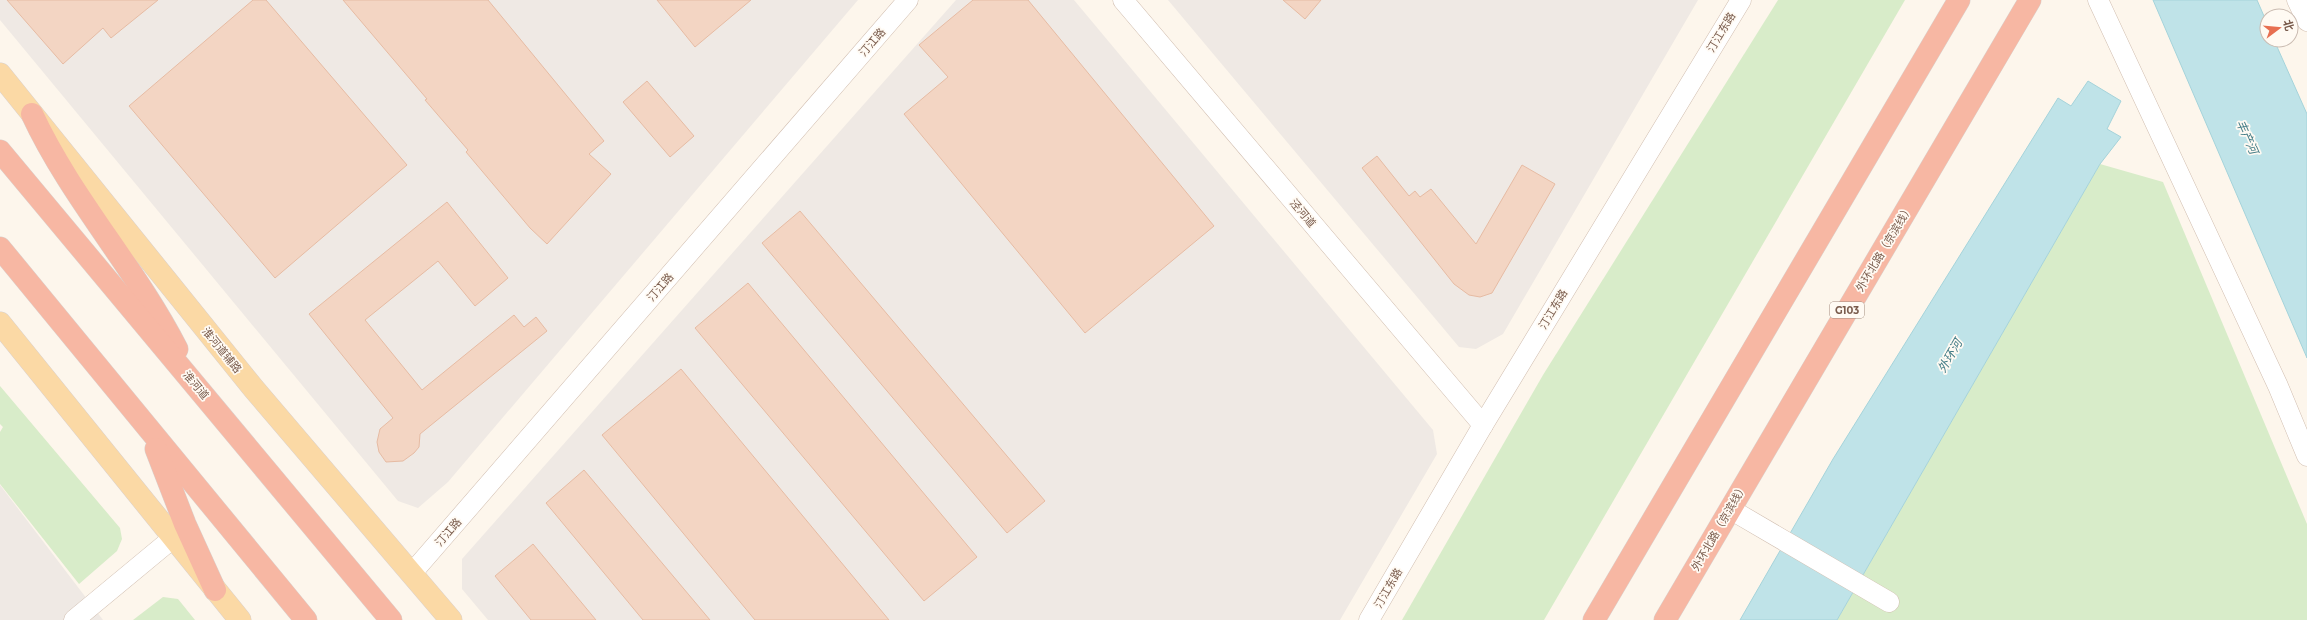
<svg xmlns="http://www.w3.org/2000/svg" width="2307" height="620" viewBox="0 0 2307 620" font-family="Montserrat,'Noto Sans SC',sans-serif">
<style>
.industrial{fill:#efe9e4}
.green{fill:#d8ecc9}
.water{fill:#bfe3e8;stroke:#a5d3da}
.building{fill:#f3d5c3;stroke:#e6bba3}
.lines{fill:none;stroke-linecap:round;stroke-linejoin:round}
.minor-casing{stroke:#d1beb0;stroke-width:21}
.major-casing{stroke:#dad1cd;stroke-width:23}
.highway-casing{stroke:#dad1cd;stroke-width:23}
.minor{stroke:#fff;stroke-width:20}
.major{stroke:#fbd9a5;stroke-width:22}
.highway{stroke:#f7b7a3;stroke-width:22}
.labels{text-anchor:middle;stroke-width:3.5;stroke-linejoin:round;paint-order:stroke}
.shield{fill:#fffaf3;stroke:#a28b7f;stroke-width:1}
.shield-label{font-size:10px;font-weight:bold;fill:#7a5c4d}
.street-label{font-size:11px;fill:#7a5c4d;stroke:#fffaf3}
.water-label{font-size:12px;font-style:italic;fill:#437c86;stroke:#fffaf3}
</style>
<rect width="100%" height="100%" fill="#fdf6ec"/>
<g class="industrial">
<path d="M0,0H858L448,482L418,508L398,501L0,20Z"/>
<path d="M956,0H1074L1433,430L1437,454L1340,620H488L462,589V559Z"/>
<path d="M1168,0H1698L1503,334L1476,349L1459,347Z"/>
<path d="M0,485L103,620H0Z"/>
</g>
<g class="green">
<path d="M1778,0H1905L1544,620H1402L1543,375Z"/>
<path d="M2100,164L2163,182L2307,524V620H1837Z"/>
<path d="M0,386L120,528L122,539L117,551L79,584L0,484V432L3,427L0,424Z"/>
<path d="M163,597L178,599L195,620H133Z"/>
</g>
<g class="water">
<path d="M2153,0H2257L2267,23V40H2274L2307,114V358Z"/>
<path d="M2088,81L2121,101L2107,129L2121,137L2100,164L1837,620H1740L1833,459L2058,98L2071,106Z"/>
</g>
<g class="building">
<path d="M7,0H158L111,38L103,28L63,64Z"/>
<path d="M253,0H266L407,165L275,278L129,106Z"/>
<path d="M343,0H488L604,141L589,154L611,174L547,244L530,228L466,152L468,150L425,100L427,99Z"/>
<path d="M657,0H751L695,47Z"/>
<path d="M973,0H1028L1214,226L1085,333L904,114L948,77L919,45Z"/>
<path d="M1283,0H1321L1305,19Z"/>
<path d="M647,81L694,136L670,157L623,102Z"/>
<path d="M1377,156L1409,196L1415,191L1420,197L1431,189L1476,244L1522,165L1555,184L1492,293L1480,297L1469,295L1454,284L1362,168Z"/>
<path d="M447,202L508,278L475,306L438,261L365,320L422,390L514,315L524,327L536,317L547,331L420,434L419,447L414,453L403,461L386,462L379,452L377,442L380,429L393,418L309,314Z"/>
<path d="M800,211L1045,501L1007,533L762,243Z"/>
<path d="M748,283L977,557L924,601L695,328Z"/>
<path d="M681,369L889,620H755L602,435Z"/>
<path d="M584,470L710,620H643L546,503Z"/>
<path d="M533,544L596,620H531L495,576Z"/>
</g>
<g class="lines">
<g class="minor-casing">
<g id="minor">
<path d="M1123,0L1483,425"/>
<path d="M2098,0L2278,386L2307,456"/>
<path d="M2297,0L2307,21"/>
<path d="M1730,509L1889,602"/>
<path d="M412,573L908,0"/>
<path d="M74,620L173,538L184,526"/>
<path d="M1369,620L1483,425L1741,0"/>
</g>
</g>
<g class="major-casing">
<g id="major">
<path d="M0,74L254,389L451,620"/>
<path d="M0,323L240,620"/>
</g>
</g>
<g class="highway-casing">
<g id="highway">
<path d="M32,114C71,198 135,267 177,349"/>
<path d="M0,151L391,620"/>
<path d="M0,248L306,620"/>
<path d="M156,449L185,524L215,590"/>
<path d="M1594,620L1959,0"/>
<path d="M1665,620L2030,0"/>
</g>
</g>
<use href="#minor" class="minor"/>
<use href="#major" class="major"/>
<use href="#highway" class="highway"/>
</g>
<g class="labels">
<rect class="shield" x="1830" y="302" width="34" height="16" rx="3"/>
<g class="shield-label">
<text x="1847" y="314">G103</text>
</g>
<g class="street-label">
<text transform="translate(1721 32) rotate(-59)" y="4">汀江东路</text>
<text transform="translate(872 42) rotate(-49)" y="4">汀江路</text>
<text transform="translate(1303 213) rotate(50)" y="4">泾河道</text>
<text transform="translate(1884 248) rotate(-59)" y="4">外环北路（京滨线）</text>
<text transform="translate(660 287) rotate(-49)" y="4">汀江路</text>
<text transform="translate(1553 309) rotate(-59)" y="4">汀江东路</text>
<text transform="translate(222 350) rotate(51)" y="4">淮河道辅路</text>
<text transform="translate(196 385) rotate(50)" y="4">淮河道</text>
<text transform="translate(1719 527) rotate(-60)" y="4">外环北路（京滨线）</text>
<text transform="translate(448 532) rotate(-49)" y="4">汀江路</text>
<text transform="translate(1388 588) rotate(-60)" y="4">汀江东路</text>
</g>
<g class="water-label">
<text transform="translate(2247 137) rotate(66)" y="4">丰产河</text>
<text transform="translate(1950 356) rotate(-60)" y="4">外环河</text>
</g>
</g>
<g transform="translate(2279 28) rotate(74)"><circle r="19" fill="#fffaf3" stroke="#cabbb1"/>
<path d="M0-3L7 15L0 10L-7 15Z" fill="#e76f51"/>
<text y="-6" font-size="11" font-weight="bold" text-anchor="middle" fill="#7a5c4d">北</text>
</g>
</svg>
